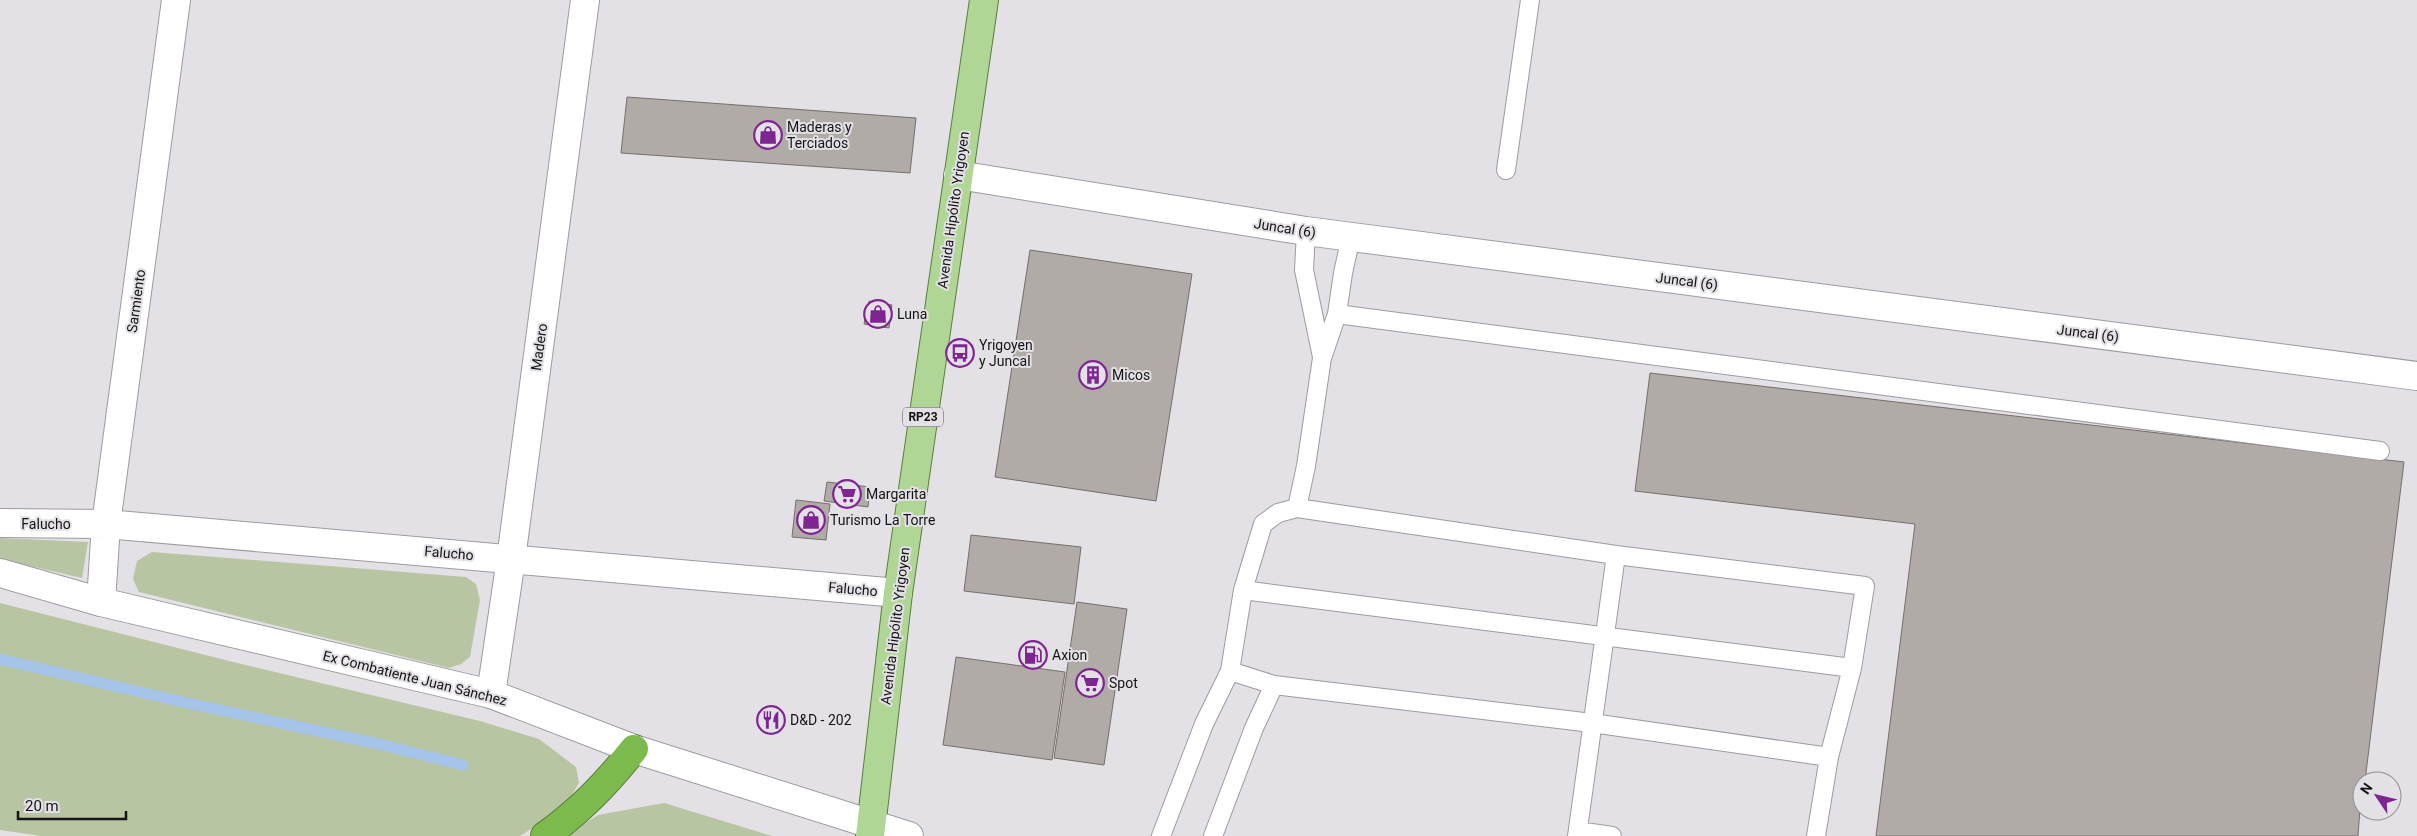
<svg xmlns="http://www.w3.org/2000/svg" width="2417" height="836" viewBox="0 0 2417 836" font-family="Roboto,sans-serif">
	<rect width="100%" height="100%" fill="#e3e0e6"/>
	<!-- green -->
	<path fill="#b8c5a3" d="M0,538L88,542L82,578L0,559Z
		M152,552L466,577L476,584L480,600L470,657L461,664L449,668L139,592L133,579L137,561Z
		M0,603L229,661L480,721L539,739L576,767L579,783L564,808L520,836H41L0,830Z
		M664,803L772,836H566L598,815Z"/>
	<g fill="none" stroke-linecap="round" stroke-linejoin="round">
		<!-- stream -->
		<path stroke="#a6c4ea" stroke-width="11" d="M0,659L187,703L379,744L463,765"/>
	</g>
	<!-- building -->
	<path fill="#b1aba7" stroke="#756f6b" d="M627,97L916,118L910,173L621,153Z
		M1030,250L1192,274L1156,501L995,477Z
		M869,301L892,305L889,328L864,324Z
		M1650,373L2404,462L2365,781H2362L2358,836H1876L1915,524L1635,491Z
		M827,482L870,487L868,507L824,501Z
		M796,500L830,504L826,540L792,537Z
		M971,535L1081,547L1074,604L964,591Z
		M1077,602L1127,609L1104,765L1054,758Z
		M956,657L1065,672L1052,760L943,745Z"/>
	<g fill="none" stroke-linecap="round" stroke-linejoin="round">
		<defs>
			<path id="lane" d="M1506,170L1530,0
				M1306,231L1304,270L1322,357
				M1337,314L2380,451
				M1297,508L1306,466L1322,358L1337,314L1343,273L1351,237
				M1243,590L1852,668
				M1230,671L1274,685L1592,723L1829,757
				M1578,831L1612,836
				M1161,836L1204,724L1230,671L1243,590L1263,524L1278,513L1297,508L1616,555L1865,586L1852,668L1829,757L1816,836
				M1213,836L1254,728L1274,685
				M1577,836L1616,555"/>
			<path id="street" d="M958,175L1306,231L2417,376
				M0,523L106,524L898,593
				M101,602L106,524L176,0
				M491,694L511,559L585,0"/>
			<path id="secondary" d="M0,573L101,602L491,694L634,749L909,836"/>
			<path id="primary" d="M870,836L898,593L984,0"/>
			<path id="highway" d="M545,836C581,810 606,784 634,749"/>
		</defs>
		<!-- lane casing -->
		<use href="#lane" stroke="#9e9aa0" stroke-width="20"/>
		<!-- street casing -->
		<use href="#street" stroke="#9e9aa0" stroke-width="30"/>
		<!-- secondary casing -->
		<use href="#secondary" stroke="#9e9aa0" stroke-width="30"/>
		<!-- primary casing -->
		<use href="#primary" stroke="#58803a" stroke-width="30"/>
		<!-- highway casing -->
		<use href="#highway" stroke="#58803a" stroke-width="30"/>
		<!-- lane -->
		<use href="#lane" stroke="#fff" stroke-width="18"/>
		<!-- street -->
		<use href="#street" stroke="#fff" stroke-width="28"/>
		<!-- secondary -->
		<use href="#secondary" stroke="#fff" stroke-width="28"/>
		<!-- primary -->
		<use href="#primary" stroke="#b0d695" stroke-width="28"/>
		<!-- highway -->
		<use href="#highway" stroke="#7cba4e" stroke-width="28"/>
	</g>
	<!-- icons -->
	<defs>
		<symbol id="shop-ring" viewBox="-11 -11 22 22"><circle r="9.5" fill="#e3e0e6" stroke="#7e2592" stroke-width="1.5"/><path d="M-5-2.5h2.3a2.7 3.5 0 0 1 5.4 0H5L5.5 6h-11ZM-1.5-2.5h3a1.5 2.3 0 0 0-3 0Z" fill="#7e2592"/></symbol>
		<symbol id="bus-ring" viewBox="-11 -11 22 22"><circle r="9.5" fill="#e3e0e6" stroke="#7e2592" stroke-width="1.5"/><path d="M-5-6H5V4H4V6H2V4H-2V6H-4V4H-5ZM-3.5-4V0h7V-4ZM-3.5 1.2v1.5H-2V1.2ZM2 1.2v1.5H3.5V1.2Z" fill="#7e2592"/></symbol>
		<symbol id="building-ring" viewBox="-11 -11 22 22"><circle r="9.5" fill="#e3e0e6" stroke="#7e2592" stroke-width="1.5"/><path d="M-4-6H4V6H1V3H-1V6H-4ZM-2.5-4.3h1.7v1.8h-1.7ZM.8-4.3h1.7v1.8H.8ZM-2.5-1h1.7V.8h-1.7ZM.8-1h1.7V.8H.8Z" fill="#7e2592"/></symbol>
		<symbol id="supermarket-ring" viewBox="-11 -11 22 22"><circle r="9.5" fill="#e3e0e6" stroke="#7e2592" stroke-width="1.5"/><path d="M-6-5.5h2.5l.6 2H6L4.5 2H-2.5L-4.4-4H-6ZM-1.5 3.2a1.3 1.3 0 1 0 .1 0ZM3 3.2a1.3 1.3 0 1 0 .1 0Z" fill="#7e2592"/></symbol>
		<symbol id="fuel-ring" viewBox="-11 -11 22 22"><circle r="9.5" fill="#e3e0e6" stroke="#7e2592" stroke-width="1.5"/><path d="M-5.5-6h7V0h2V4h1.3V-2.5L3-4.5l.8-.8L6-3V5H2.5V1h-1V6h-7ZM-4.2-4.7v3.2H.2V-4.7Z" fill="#7e2592"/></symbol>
		<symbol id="restaurant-ring" viewBox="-11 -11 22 22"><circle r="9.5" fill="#e3e0e6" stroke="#7e2592" stroke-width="1.5"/><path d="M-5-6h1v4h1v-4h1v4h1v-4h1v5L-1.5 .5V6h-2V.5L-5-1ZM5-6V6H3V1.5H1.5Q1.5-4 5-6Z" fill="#7e2592"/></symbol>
	</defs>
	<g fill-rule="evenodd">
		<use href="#shop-ring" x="752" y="119" width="32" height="32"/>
		<use href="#shop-ring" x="862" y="298" width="32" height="32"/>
		<use href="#bus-ring" x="944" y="337" width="32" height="32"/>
		<use href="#building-ring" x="1077" y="359" width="32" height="32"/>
		<use href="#supermarket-ring" x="831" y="478" width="32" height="32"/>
		<use href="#shop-ring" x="795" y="504" width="32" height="32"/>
		<use href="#fuel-ring" x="1017" y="639" width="32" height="32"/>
		<use href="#supermarket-ring" x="1074" y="667" width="32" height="32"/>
		<use href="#restaurant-ring" x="755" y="704" width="32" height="32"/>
	</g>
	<g text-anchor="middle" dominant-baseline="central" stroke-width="4" stroke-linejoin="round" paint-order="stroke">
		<!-- shield labels -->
		<rect fill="#e3e0e6" stroke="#525054" stroke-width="1" x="903" y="407.5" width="40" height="19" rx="4"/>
		<g font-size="12" font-weight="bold" fill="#141315">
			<text x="923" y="417">RP23</text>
		</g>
		<!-- poi labels -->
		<g font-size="14" fill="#141315" stroke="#e3e0e6" text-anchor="start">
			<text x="787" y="127">Maderas y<tspan x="787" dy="16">Terciados</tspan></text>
			<text x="897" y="314">Luna</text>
			<text x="979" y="345">Yrigoyen<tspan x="979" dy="16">y Juncal</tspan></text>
			<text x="1112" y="375">Micos</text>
			<text x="866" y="494">Margarita</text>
			<text x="830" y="520">Turismo La Torre</text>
			<text x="1052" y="655">Axion</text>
			<text x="1109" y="683">Spot</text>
			<text x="790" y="720">D&amp;D - 202</text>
		</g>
		<!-- street labels -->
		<g font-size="14" fill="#141315" stroke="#e3e0e6">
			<text transform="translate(953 210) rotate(-82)">Avenida Hipólito Yrigoyen</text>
			<text transform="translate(1285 228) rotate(9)">Juncal (6)</text>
			<text transform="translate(1687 281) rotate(7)">Juncal (6)</text>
			<text transform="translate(136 301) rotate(-82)">Sarmiento</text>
			<text transform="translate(2088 333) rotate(7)">Juncal (6)</text>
			<text transform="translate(539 347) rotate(-82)">Madero</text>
			<text x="46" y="524">Falucho</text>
			<text transform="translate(449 553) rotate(5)">Falucho</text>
			<text transform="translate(853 589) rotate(5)">Falucho</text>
			<text transform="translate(895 626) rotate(-83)">Avenida Hipólito Yrigoyen</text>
			<text transform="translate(415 678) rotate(14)">Ex Combatiente Juan Sánchez</text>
		</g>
	</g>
	<!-- north arrow -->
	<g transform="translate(2377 796) rotate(305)"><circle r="24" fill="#e3e0e6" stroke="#908e92"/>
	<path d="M0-4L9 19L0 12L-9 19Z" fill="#7e2592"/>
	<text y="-8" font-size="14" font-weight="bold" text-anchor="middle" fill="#141315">N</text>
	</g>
	<!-- scale -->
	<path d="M18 811v8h108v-8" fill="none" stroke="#141315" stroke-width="2.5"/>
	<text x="25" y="811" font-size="15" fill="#141315" stroke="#e3e0e6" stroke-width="4" paint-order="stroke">20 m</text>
</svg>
